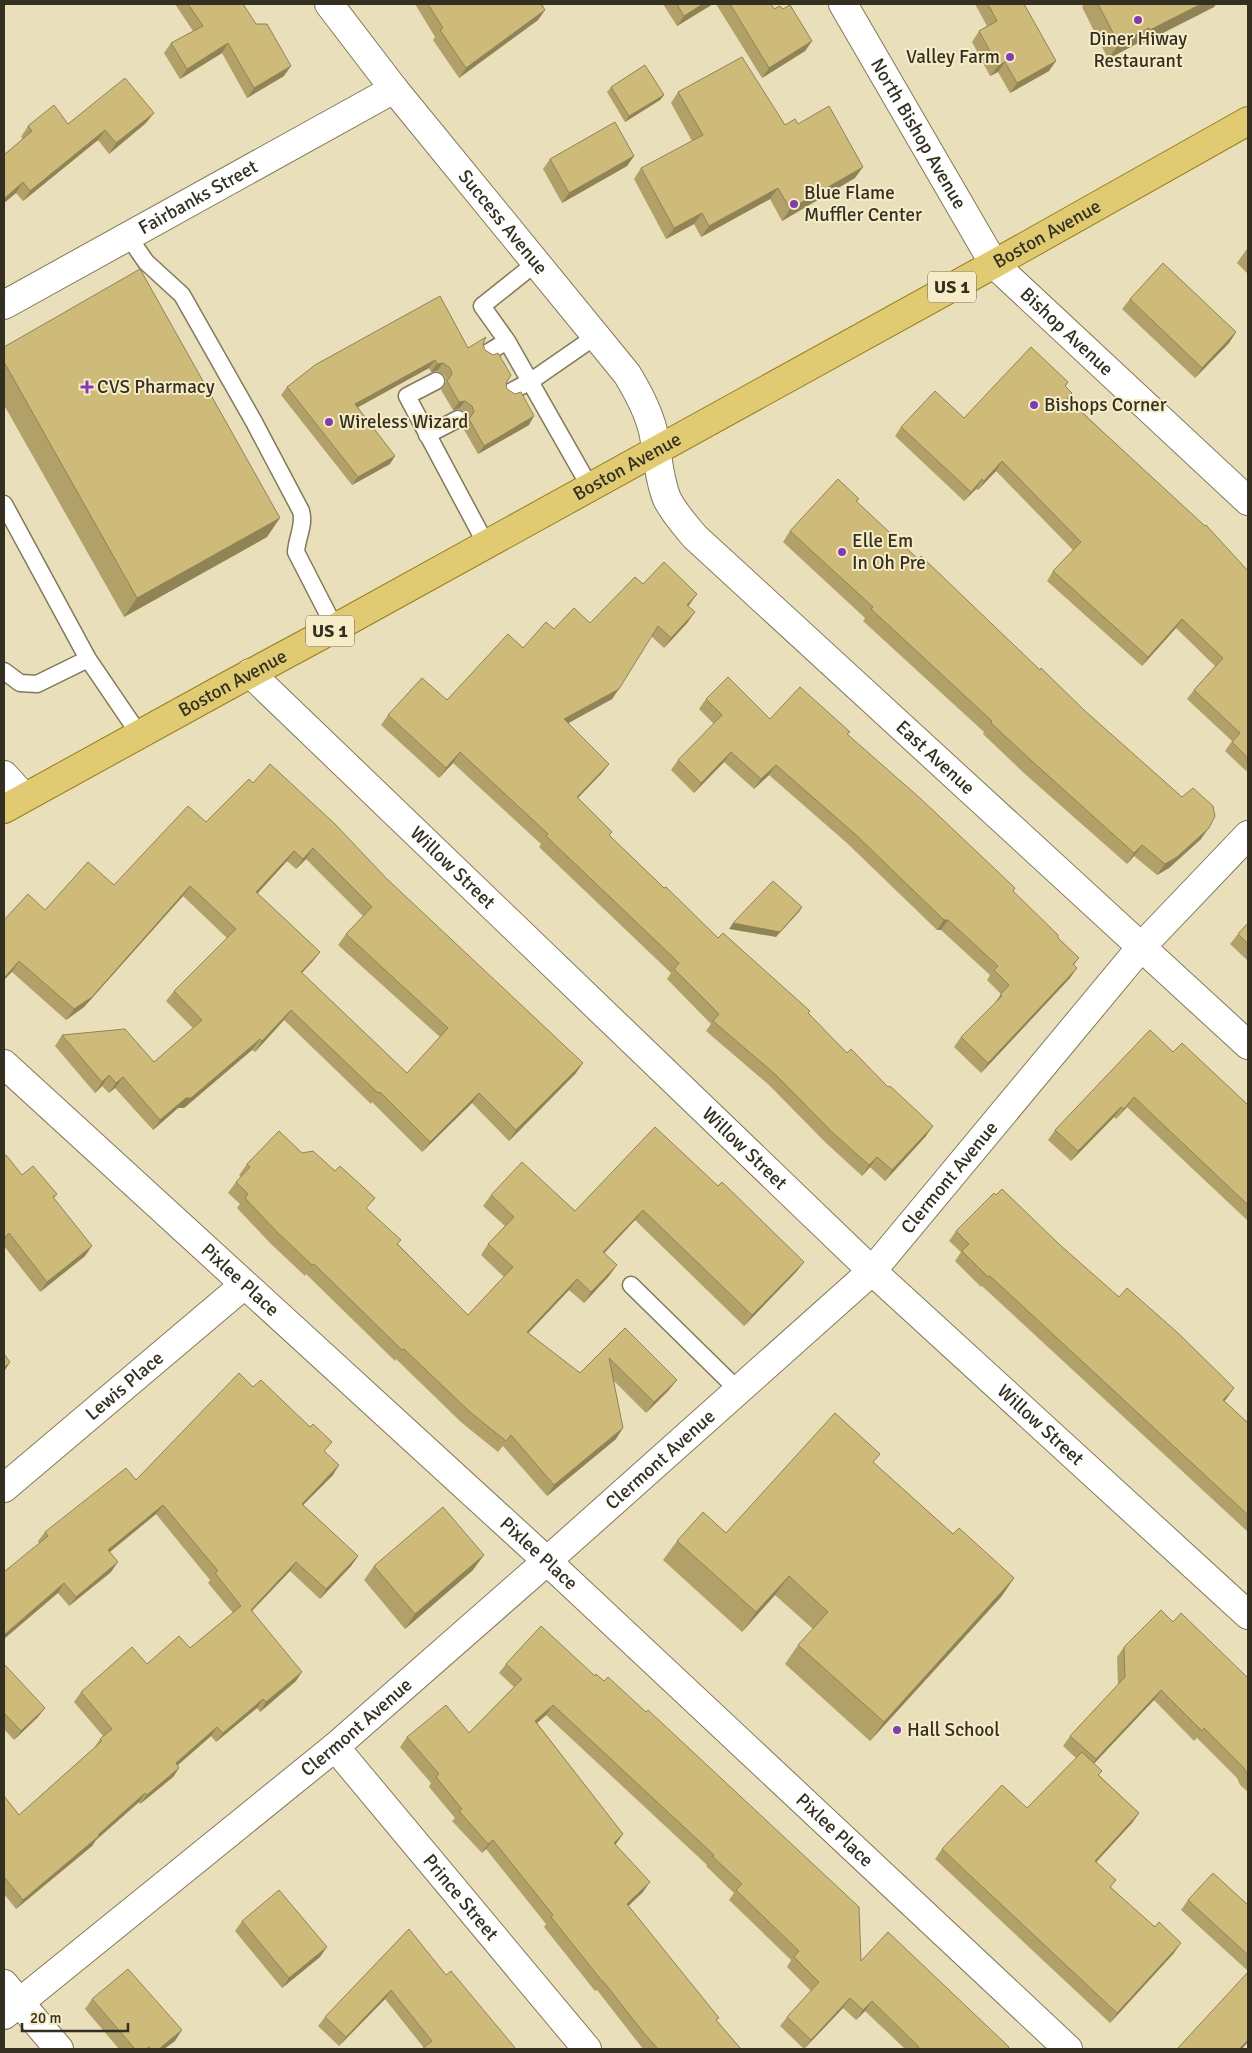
<svg xmlns="http://www.w3.org/2000/svg" width="1252" height="2053" viewBox="0 0 1252 2053" font-family="Signika,sans-serif">
	<rect width="100%" height="100%" fill="#e9dfbb"/>
	<g fill="none" stroke-linecap="round" stroke-linejoin="round">
		<defs>
			<path id="service" d="M128,236L146,262L182,295L254,422L301,511C305,525 297,537 296,552L335,628
				M507,341L482,306L536,263
				M487,353L507,341L590,487
				M436,381L407,396L486,544
				M510,392L531,381L596,336
				M427,435L458,419
				M4,504L88,659L37,684L20,683L4,671
				M88,659L139,734
				M631,1285L738,1390"/>
			<g id="minor">
				<path id="s1" d="M843,4L994,264L1248,501"/>
				<path id="s2" d="M4,305L394,89"/>
				<path id="s3" d="M250,673L872,1271L1248,1615"/>
				<path d="M4,775L24,797"/>
				<path id="s4" d="M4,1064L547,1561L1068,2049"/>
				<path id="s5" d="M4,1488L244,1285"/>
				<path id="s6" d="M335,1747L587,2049"/>
				<path d="M4,1984L59,2049"/>
				<path id="s7" d="M4,2015L335,1747L547,1561L872,1271L1142,946L1248,835"/>
			</g>
			<g id="tertiary">
				<path id="s8" d="M329,4L394,89L627,374C638,392 648,410 653,431C658,454 658,477 667,499C674,513 685,525 695,537L1248,1045"/>
			</g>
			<g id="primary">
				<path id="s9" d="M4,809L231,684L335,628L994,264L1248,121"/>
			</g>
		</defs>
		<!-- service casing -->
		<use href="#service" stroke="#837958" stroke-width="19"/>
		<!-- minor casing -->
		<use href="#minor" stroke="#837958" stroke-width="30"/>
		<!-- tertiary casing -->
		<use href="#tertiary" stroke="#837958" stroke-width="30"/>
		<!-- primary casing -->
		<use href="#primary" stroke="#967e19" stroke-width="30"/>
		<!-- service -->
		<use href="#service" stroke="#fff" stroke-width="16"/>
		<!-- minor -->
		<use href="#minor" stroke="#fff" stroke-width="28"/>
		<!-- tertiary -->
		<use href="#tertiary" stroke="#fff" stroke-width="28"/>
		<!-- primary -->
		<use href="#primary" stroke="#e0cb73" stroke-width="28"/>
	</g>
	<!-- wall -->
	<path fill="#b1a168" fill-rule="evenodd" d="M175,4H243L284,76L247,98L222,53L180,79L164,53L171,43L193,31Z
		M415,4H546L542,6L545,10L538,20L459,78L433,40L435,37Z
		M663,4H713L677,26Z
		M716,4H771L774,9H783L812,41L805,51L762,78Z
		M975,4H1024L1049,71L1010,93L998,72L990,76L972,42L979,31L987,26Z
		M1084,4H1216L1214,7L1139,45L1138,43L1108,59L1082,7Z
		M611,87L664,95L660,100L625,122L607,92Z
		M678,92L785,125L798,124L855,178L782,221L770,199L701,237L694,224L666,239L634,179L641,168L692,141L671,103Z
		M146,123L109,154L98,140L23,201L16,193L4,203V155L23,139L21,137L28,126L68,124Z
		M634,156L627,166L562,203L543,169L550,159Z
		M1248,249V274L1237,263L1246,250Z
		M1130,299L1236,332L1229,343L1195,378L1122,309Z
		M483,344L485,350L493,355L506,383L507,389L529,425L478,454L463,428L468,420L467,414L459,409L453,410L441,390L446,382L445,376L437,371L431,372L429,368L357,408L390,464L352,485L281,395L287,387Z
		M4,347L267,537L124,617L4,405Z
		M1068,382L1065,387L1068,398L1248,571V769L1246,771L1225,751L1232,741L1187,699L1194,690L1215,666L1176,628L1142,666L1047,581L1053,571L1073,550L996,471L978,490L976,489L964,501L895,436L901,427L964,418Z
		M857,502L1201,839L1169,868L1157,875L1134,856L1127,864L1025,774L983,734L984,732L863,621L865,618L783,542L790,531Z
		M643,584L690,604L688,606V622L664,648L651,636L612,699L568,723L609,764L601,774L578,798L609,835L664,888L718,938L808,1013L926,1136L885,1181L870,1167L862,1176L825,1142L769,1085L706,1031L711,1024L667,979L671,973L539,847L541,844L453,763L439,778L381,725L388,715L447,700L523,648L554,629L590,623Z
		M706,699L770,719L848,735L1013,892L1058,938L1079,958L1074,965L1070,978L981,1073L954,1047L961,1037L993,1005L1001,994L987,980L990,975L941,930H937L848,844L769,775L754,789L724,762L694,793L671,770L678,760L714,724L699,709Z
		M253,783L386,878L576,1073L509,1141L472,1103L422,1152L372,1102L371,1104L284,1020L255,1052L252,1050L184,1108H178L153,1130L115,1088L109,1093L102,1086L95,1093L55,1046L62,1035L154,1062L193,1028L166,1001L174,991L227,938L183,896L84,1007L66,1020L12,972L45,910L114,885L206,822ZM306,859L363,916L346,934L338,945L440,1037L407,1073L302,973L312,962L320,952L257,893L287,861L296,869Z
		M1248,923V961L1230,944L1238,934Z
		M1173,1052L1248,1105V1221L1127,1107L1116,1119L1114,1117L1071,1161L1048,1140L1055,1130Z
		M302,1153L367,1209L398,1244L468,1315L504,1277L481,1255L488,1244L505,1226L483,1206L491,1195L575,1211L718,1186L804,1262L796,1272L744,1326L635,1220L604,1253L609,1276L584,1303L569,1290L528,1333L580,1373L625,1328L669,1390L646,1413L614,1381L616,1439L547,1496L503,1446L498,1452L462,1423L396,1359L395,1361L306,1274L305,1276L270,1243L237,1208L240,1204L228,1193L236,1182L241,1177L239,1175L247,1164Z
		M4,1157L22,1175L57,1194L54,1198L85,1256L40,1292L4,1246Z
		M996,1195L1060,1245L1227,1398L1224,1401L1248,1423V1532L982,1286L981,1287L955,1261L961,1252L949,1241L956,1231Z
		M253,1387L325,1452L333,1475L303,1505L358,1556L351,1566L320,1599L290,1571L252,1611L296,1681L260,1712L257,1708L216,1742L211,1736L177,1765L179,1768L173,1777L140,1804L139,1802L96,1840L92,1846L16,1909L4,1894V1796L19,1815L94,1748L100,1739L103,1736L74,1702L81,1692L147,1664L190,1648L233,1613L208,1583L210,1580L156,1514L110,1552L111,1572L69,1606L58,1593L38,1541L45,1532L136,1480Z
		M874,1463L953,1534L1014,1578L1001,1597L870,1741L785,1664L798,1645L813,1629L775,1595L742,1632L663,1560L677,1541L726,1533Z
		M374,1566L473,1570L405,1629L364,1580Z
		M1173,1622L1248,1678V1792L1240,1785L1237,1778L1197,1738L1194,1741L1154,1700L1094,1763L1099,1775L1139,1813L1132,1823L1096,1862L1111,1887L1174,1953L1110,2023L935,1859L942,1849L1027,1808L1076,1758L1063,1746L1070,1736L1118,1685L1117,1657L1124,1647Z
		M4,1664L38,1717L14,1740L4,1729Z
		M506,1664L861,1961L1009,2047L1007,2049H905L865,2011L856,2020L843,2008L804,2049L780,2026L787,2017L811,1991L787,1967L791,1960L729,1900L734,1893L706,1866L707,1865L546,1715L537,1723L623,1834L615,1845L643,1892L628,1906L717,2021L741,2049H643L597,1990L595,1991L544,1927L546,1924L486,1849L482,1853L452,1821L455,1818L429,1787L431,1783L400,1747L407,1737L469,1733L514,1687L499,1673Z
		M1188,1900L1248,1905V1971L1181,1910Z
		M242,1921L320,1957L282,1988L235,1931Z
		M409,1929L446,1975L516,2049L424,2048L385,1999L339,2046L318,2026L325,2017Z
		M92,1999L175,2041L164,2049H119L85,2009Z"/>
	<!-- shaded-wall -->
	<path fill="#908355" d="M703,4H713L677,26L684,16Z
		M1201,4H1216L1214,7L1139,45L1150,30Z
		M545,10L538,20L459,78L466,68Z
		M1149,28L1138,43L1108,59L1119,44Z
		M812,41L805,51L762,78L769,68Z
		M228,43L222,53L180,79L187,69Z
		M1056,61L1049,71L1010,93L1017,83Z
		M1005,62L998,72L990,76L998,66Z
		M291,66L284,76L247,98L254,88Z
		M664,95L660,100L625,122L629,116Z
		M154,113L146,123L109,154L116,143Z
		M105,130L98,140L23,201L30,191Z
		M634,156L627,166L562,203L569,193Z
		M863,167L855,178L782,221L790,209Z
		M23,182L16,193L4,203V199Z
		M778,188L770,199L701,237L709,226Z
		M702,213L694,224L666,239L674,228Z
		M1236,332L1229,343L1195,378L1202,368Z
		M435,360L429,368L349,412L355,404Z
		M443,363L437,371L431,372L437,364Z
		M465,401L459,409L453,410L459,402Z
		M534,416L529,425L478,454L484,446Z
		M395,456L390,464L352,485L358,477Z
		M1002,461L996,471L978,490L984,481Z
		M982,479L976,489L964,501L971,492Z
		M280,518L267,537L124,617L137,598Z
		M697,594L690,604L680,615L687,605Z
		M695,612L688,622L664,648L671,638Z
		M1182,619L1176,628L1142,666L1148,657Z
		M619,689L612,699L556,730L564,719Z
		M460,752L453,763L439,778L446,768Z
		M731,752L724,762L694,793L701,783Z
		M609,764L601,774L569,807L577,797Z
		M776,765L769,775L754,789L761,779Z
		M1209,828L1201,839L1169,868L1157,875L1165,864Z
		M1142,845L1134,856L1127,864L1134,853Z
		M313,848L306,859L296,869L303,859Z
		M294,851L287,861L249,903L256,892Z
		M190,886L183,896L84,1007L66,1020L74,1009Z
		M802,907L799,912L776,937L729,929L733,923Z
		M944,920H948L941,930H937Z
		M320,952L312,962L293,982L301,972Z
		M19,961L12,972L4,980V978Z
		M1077,968L1070,978L981,1073L988,1063Z
		M291,1010L284,1020L255,1052L262,1041Z
		M260,1039L252,1050L184,1108H178L153,1130L160,1120L186,1098Z
		M583,1063L576,1073L509,1141L516,1130Z
		M109,1075L102,1086L95,1093L102,1082Z
		M123,1077L115,1088L109,1093L116,1083Z
		M479,1093L472,1103L422,1152L430,1142Z
		M1134,1097L1127,1107L1116,1119L1124,1109Z
		M1121,1107L1114,1117L1071,1161L1078,1151Z
		M933,1126L926,1136L885,1181L892,1170Z
		M877,1157L870,1167L862,1176L869,1165Z
		M643,1210L635,1220L595,1263L603,1252Z
		M92,1246L85,1256L40,1292L47,1282Z
		M804,1262L796,1272L744,1326L752,1315Z
		M617,1265L609,1276L584,1303L591,1292Z
		M577,1279L569,1290L519,1343L527,1332Z
		M10,1362L4,1372V1368Z
		M677,1380L669,1390L646,1413L654,1402Z
		M1234,1388L1227,1398L1216,1410L1223,1400Z
		M623,1428L616,1439L547,1496L554,1485Z
		M339,1465L333,1475L295,1513L302,1504Z
		M163,1505L156,1514L101,1559L108,1550Z
		M484,1555L473,1570L405,1629L415,1614Z
		M358,1556L351,1566L320,1599L326,1589Z
		M118,1562L111,1572L69,1606L76,1597Z
		M296,1562L290,1571L244,1619L251,1610Z
		M789,1576L775,1595L742,1632L756,1612Z
		M1014,1578L1001,1597L870,1741L884,1722Z
		M64,1583L58,1593L4,1639V1635Z
		M302,1672L296,1681L260,1712L266,1702Z
		M1161,1690L1154,1700L1089,1769L1096,1759Z
		M263,1699L257,1708L216,1742L223,1733Z
		M553,1705L546,1715L528,1731L535,1721Z
		M45,1708L38,1717L14,1740L21,1731Z
		M217,1727L211,1736L169,1773L176,1763Z
		M179,1768L173,1777L140,1804L147,1795Z
		M145,1793L139,1802L96,1840L92,1846L16,1909L23,1900Z
		M1139,1813L1132,1823L1088,1871L1095,1861Z
		M623,1834L616,1844L607,1853L614,1843Z
		M493,1840L486,1849L482,1853L488,1844Z
		M650,1882L643,1892L620,1914L627,1904Z
		M1181,1943L1174,1953L1110,2023L1117,2013Z
		M327,1947L320,1957L282,1988L289,1978Z
		M391,1990L385,1999L339,2046L346,2037Z
		M850,1998L843,2008L804,2049L811,2040Z
		M872,2001L865,2011L856,2020L863,2010Z
		M182,2030L175,2041L164,2049H159Z
		M1248,2040V2042L1242,2049H1239Z"/>
	<!-- building -->
	<path fill="#cebb79" stroke="#908355" fill-rule="evenodd" d="M188,4H243L256,24H267L291,66L254,88L228,43L187,69L171,43L203,26Z
		M428,4H541L545,10L466,68L440,30L443,28Z
		M677,4H703L684,16Z
		M730,4H771L774,9L780,6L783,9L790,5L812,41L769,68Z
		M988,4H1024L1056,61L1017,83L1005,62L998,66L979,31L997,21Z
		M1098,4H1201L1150,30L1149,28L1119,44Z
		M742,57L785,125L795,119L798,124L829,106L863,167L790,209L778,188L709,226L702,213L674,228L641,168L703,135L678,92Z
		M645,65L664,95L629,116L611,87Z
		M125,78L154,113L116,143L105,130L30,191L23,182L4,199V155L32,131L28,126L54,105L68,124Z
		M615,122L634,156L569,193L550,159Z
		M1163,263L1236,332L1202,368L1130,299Z
		M140,269L280,518L137,598L4,362V347Z
		M440,296L468,348L486,337L483,344L485,350L493,355L498,353L511,375L506,383L507,389L515,394L521,392L534,416L484,446L469,419L474,412L472,406L465,401L459,402L447,381L452,374L450,368L443,363L437,364L435,360L355,404L395,456L358,477L287,387L315,365Z
		M1031,347L1068,382L1065,386L1072,393L1067,398L1091,421L1205,526L1206,525L1248,571V758L1232,742L1240,733L1194,690L1223,658L1182,619L1148,657L1053,571L1081,542L1002,461L984,481L982,479L971,492L901,427L935,391L964,418Z
		M838,479L859,499L856,501L918,559L921,556L1040,670L1041,668L1084,710L1182,797L1193,788L1213,806L1215,816L1209,828L1177,857L1165,864L1142,845L1134,853L1033,762L991,723L992,721L871,609L873,607L790,531Z
		M664,562L697,594L687,605L695,612L671,638L658,626L619,689L564,719L609,764L577,797L612,832L609,835L664,888L666,887L718,938L723,933L782,986L810,1011L808,1013L847,1053L851,1049L888,1087L890,1086L933,1126L892,1170L877,1157L869,1165L832,1132L776,1075L713,1021L719,1014L674,969L679,963L546,836L548,834L460,752L446,768L388,715L422,678L447,700L508,634L523,648L546,622L554,629L574,608L590,623L635,577L643,584Z
		M728,677L770,719L800,687L850,732L847,734L921,799L1015,888L1013,891L1058,935V938L1079,958L1073,964L1077,968L988,1063L961,1037L1002,996L1000,995L1009,985L994,970L998,966L948,920H944L855,834L776,765L761,779L731,752L701,783L678,760L722,715L706,699Z
		M270,764L335,824L386,878L583,1063L516,1130L479,1093L430,1142L380,1092L378,1093L291,1010L262,1041L260,1039L191,1098H186L160,1120L123,1077L116,1083L109,1075L102,1082L62,1035L125,1029L154,1062L202,1020L174,991L236,929L190,886L92,997L74,1009L19,961L4,978V920L28,894L45,910L88,862L114,885L188,806L206,822L249,779L253,783ZM313,848L372,907L346,934L448,1028L407,1073L301,972L320,952L256,892L294,851L303,859Z
		M773,881L802,907L780,932L733,923Z
		M1248,923V944L1238,934Z
		M1150,1030L1173,1052L1182,1043L1248,1105V1205L1134,1097L1124,1109L1121,1107L1078,1151L1055,1130Z
		M655,1127L718,1186L722,1182L804,1262L752,1315L643,1210L603,1252L617,1265L591,1292L577,1279L527,1332L580,1373L625,1328L677,1380L654,1402L609,1358L623,1428L554,1485L511,1435L506,1441L470,1412L404,1349L402,1350L314,1264L312,1265L277,1232L245,1198L248,1194L236,1182L250,1167L247,1164L279,1131L302,1153L313,1151L335,1171L340,1166L375,1198L366,1208L401,1240L397,1244L468,1315L513,1267L488,1244L514,1217L491,1195L522,1162L575,1211Z
		M6,1155L22,1175L33,1166L57,1194L53,1197L92,1246L47,1282L9,1233L4,1238V1157Z
		M1002,1189L1060,1245L1119,1297L1127,1288L1178,1333L1234,1388L1223,1400L1248,1423V1515L990,1276L988,1277L962,1251L969,1244L956,1231L994,1193L996,1195Z
		M4,1354L10,1362L4,1368Z
		M239,1373L253,1387L261,1380L310,1427L313,1424L332,1442L324,1451L339,1465L302,1504L358,1556L326,1589L296,1562L251,1610L302,1672L266,1702L263,1699L223,1733L217,1727L176,1763L179,1768L147,1795L145,1793L98,1835L99,1836L23,1900L4,1877V1796L19,1815L102,1741L100,1739L112,1729L81,1692L132,1647L147,1664L179,1636L190,1648L241,1606L215,1573L218,1571L163,1505L108,1550L118,1562L76,1597L64,1583L4,1635V1572L48,1536L45,1532L126,1468L136,1480Z
		M835,1413L880,1454L873,1462L953,1534L959,1528L1014,1578L884,1722L798,1645L828,1612L789,1576L756,1612L677,1541L703,1512L726,1533Z
		M443,1507L484,1555L415,1614L374,1566Z
		M1161,1610L1173,1622L1181,1613L1248,1678V1776L1244,1768L1204,1728L1202,1731L1161,1690L1096,1759L1070,1736L1125,1677L1124,1647Z
		M541,1626L595,1676L596,1674L604,1681L608,1677L646,1712L648,1710L859,1907L861,1961L888,1932L1009,2047L1007,2049H917L919,2047L872,2001L863,2010L850,1998L811,2040L787,2017L819,1982L794,1957L799,1951L736,1890L742,1884L713,1857L714,1855L553,1705L535,1721L623,1834L614,1843L650,1882L627,1904L719,2018L716,2020L741,2049H658L643,2032L603,1981H602L551,1917L553,1915L493,1840L488,1844L459,1811L462,1809L436,1777L439,1774L407,1737L446,1705L469,1733L522,1679L506,1664Z
		M4,1664L45,1708L21,1731L4,1713Z
		M1082,1752L1102,1771L1098,1775L1139,1813L1095,1861L1116,1880L1110,1887L1155,1927L1159,1922L1181,1943L1117,2013L942,1849L1002,1785L1027,1808Z
		M1213,1873L1248,1905V1955L1188,1900Z
		M279,1890L327,1947L289,1978L242,1921Z
		M409,1929L446,1975L451,1971L516,2049H422L432,2041L391,1990L346,2037L325,2017Z
		M128,1969L182,2030L159,2049H150L149,2047L146,2049H135L92,1999Z
		M1248,1972V2040L1239,2049H1177Z"/>
	<!-- markers -->
	<g fill="#813cb0" stroke="#f7ecc8" stroke-width="2">
		<circle cx="1138" cy="20" r="5"/>
		<circle cx="1010" cy="57" r="5"/>
		<circle cx="794" cy="204" r="5"/>
		<path d="M84.5 379.5h5v5h5v5h-5v5h-5v-5h-5v-5h5z"/>
		<circle cx="1034" cy="405" r="5"/>
		<circle cx="329" cy="422" r="5"/>
		<circle cx="842" cy="552" r="5"/>
		<circle cx="897" cy="1730" r="5"/>
	</g>
	<g text-anchor="middle" dominant-baseline="central" stroke-width="4" stroke-linejoin="round" paint-order="stroke">
		<!-- shield labels -->
		<g fill="#f7ecc8" stroke="#6e6853" stroke-width="1">
			<rect x="928" y="271.5" width="48" height="31" rx="4"/>
			<rect x="306" y="615.5" width="48" height="31" rx="4"/>
		</g>
		<g font-size="18" font-weight="bold" fill="#332f21">
			<text x="952" y="287">US 1</text>
			<text x="330" y="631">US 1</text>
		</g>
		<!-- poi labels -->
		<g font-size="19" fill="#332f21" stroke="#f7ecc8" text-anchor="start">
			<text x="1138" y="39" text-anchor="middle">Diner Hiway<tspan x="1138" dy="22">Restaurant</tspan></text>
			<text x="1000" y="57" text-anchor="end">Valley Farm</text>
			<text x="804" y="193">Blue Flame<tspan x="804" dy="22">Muffler Center</tspan></text>
			<text x="97" y="387">CVS Pharmacy</text>
			<text x="1044" y="405">Bishops Corner</text>
			<text x="339" y="422">Wireless Wizard</text>
			<text x="852" y="541">Elle Em<tspan x="852" dy="22">In Oh Pre</tspan></text>
			<text x="907" y="1730">Hall School</text>
		</g>
		<!-- street labels -->
		<g font-size="19" fill="#332f21" stroke="#f7ecc8">
			<text stroke="none"><textPath href="#s1" startOffset="150">North Bishop Avenue</textPath></text>
			<text stroke="none"><textPath href="#s2" startOffset="222">Fairbanks Street</textPath></text>
			<text stroke="none"><textPath href="#s8" startOffset="279">Success Avenue</textPath></text>
			<text stroke="none"><textPath href="#s9" startOffset="1191">Boston Avenue</textPath></text>
			<text stroke="none"><textPath href="#s1" startOffset="400">Bishop Avenue</textPath></text>
			<text stroke="none"><textPath href="#s9" startOffset="711">Boston Avenue</textPath></text>
			<text stroke="none"><textPath href="#s9" startOffset="261">Boston Avenue</textPath></text>
			<text stroke="none"><textPath href="#s8" startOffset="981">East Avenue</textPath></text>
			<text stroke="none"><textPath href="#s3" startOffset="281">Willow Street</textPath></text>
			<text stroke="none"><textPath href="#s3" startOffset="686">Willow Street</textPath></text>
			<text stroke="none"><textPath href="#s7" startOffset="1265">Clermont Avenue</textPath></text>
			<text stroke="none"><textPath href="#s4" startOffset="320">Pixlee Place</textPath></text>
			<text stroke="none"><textPath href="#s5" startOffset="158">Lewis Place</textPath></text>
			<text stroke="none"><textPath href="#s3" startOffset="1091">Willow Street</textPath></text>
			<text stroke="none"><textPath href="#s7" startOffset="860">Clermont Avenue</textPath></text>
			<text stroke="none"><textPath href="#s4" startOffset="725">Pixlee Place</textPath></text>
			<text stroke="none"><textPath href="#s7" startOffset="455">Clermont Avenue</textPath></text>
			<text stroke="none"><textPath href="#s4" startOffset="1130">Pixlee Place</textPath></text>
			<text stroke="none"><textPath href="#s6" startOffset="196">Prince Street</textPath></text>
		</g>
	</g>
	<!-- border -->
	<rect width="1252" height="2053" fill="none" stroke="#332f21" stroke-width="10"/>
	<!-- scale -->
	<path d="M22 2023v8h106v-8" fill="none" stroke="#332f21" stroke-width="2.5"/>
	<text x="30" y="2023" font-size="15" fill="#332f21" stroke="#f7ecc8" stroke-width="4" paint-order="stroke">20 m</text>
</svg>
